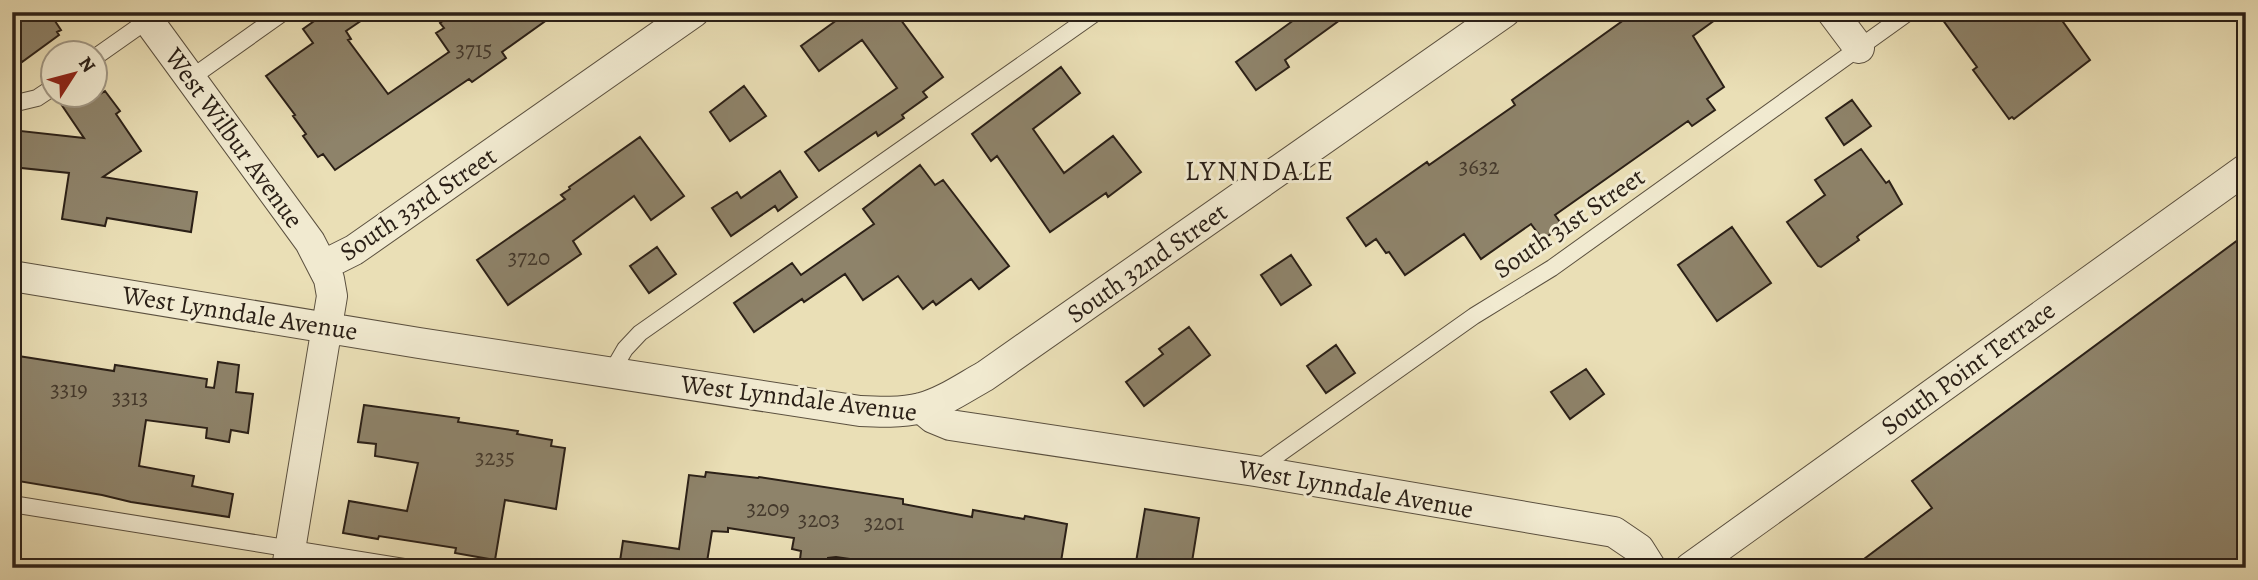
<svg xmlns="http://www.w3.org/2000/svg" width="2258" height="580" viewBox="0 0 2258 580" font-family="Alegreya,serif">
	<rect width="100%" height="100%" fill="#eadfb6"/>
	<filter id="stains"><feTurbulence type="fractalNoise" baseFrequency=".00286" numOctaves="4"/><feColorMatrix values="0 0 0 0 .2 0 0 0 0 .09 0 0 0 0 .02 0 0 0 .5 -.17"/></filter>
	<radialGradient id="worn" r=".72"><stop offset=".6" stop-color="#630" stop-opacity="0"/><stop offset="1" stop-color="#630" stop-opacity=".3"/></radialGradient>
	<!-- building -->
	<path fill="#8e836a" stroke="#2b2017" stroke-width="2" d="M12,12H49L61,30L57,32L59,35L22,62L12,46Z
		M327,12H374L346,31L351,39L348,40L388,94L449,52L436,33L444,28L440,23L455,12H558L502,52L506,58L472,82L469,79L335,170L323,154L318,157L303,136L306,134L293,116L295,115L266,76L313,43L303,29Z
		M848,12H895L943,77L923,92L927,97L902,115L904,118L878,136L876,132L819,171L805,152L897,88L862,40L819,71L801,46Z
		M1305,12H1351L1285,60L1289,67L1256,90L1236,62Z
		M1635,12H1726L1693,36L1724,87L1707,99L1715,110L1692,126L1688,121L1555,215L1562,225L1543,240L1531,224L1481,259L1464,234L1405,275L1389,252L1386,253L1376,239L1366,246L1347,218L1427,162L1429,165L1515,105L1512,100Z
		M1937,12H2056L2090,60L2014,119L2012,117L2009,119L1973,70L1977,67Z
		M1061,67L1080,93L1033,129L1064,173L1113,136L1141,172L1108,197L1106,193L1050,232L997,156L991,161L972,134Z
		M744,86L766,116L730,141L710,112Z
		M105,91L120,111L116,114L141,151L103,177L197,192L191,232L107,218L105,226L62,219L69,173L12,167V130L84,138L61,104L75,94H100Z
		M1852,100L1871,126L1844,145L1826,118Z
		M640,137L684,196L651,220L634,196L573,241L581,254L508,305L477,260L565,199L561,195L570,189L569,187Z
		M1861,149L1886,183L1889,181L1902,204L1859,235L1857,237L1859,240L1821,267L1818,266L1787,222L1825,195L1815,180Z
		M920,165L935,185L943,180L1009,266L979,289L971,279L936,305L933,301L923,309L898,276L863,300L845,274L804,302L802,299L754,332L734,303L792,263L801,275L874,224L863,209Z
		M780,171L797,197L778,211L775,206L731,236L712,208L737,192L741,198Z
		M1732,227L1771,283L1717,321L1678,265Z
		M2246,234V568H1852L1932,508L1912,481Z
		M657,247L676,274L649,293L630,266Z
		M1291,255L1311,285L1281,305L1261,275Z
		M1189,327L1210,355L1144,406L1126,382L1163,354L1159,349Z
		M1336,345L1355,373L1326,393L1307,366Z
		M12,355L114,371L115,365L207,379L206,387L214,388L218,362L239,365L236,392L253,394L248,433L231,430L229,442L206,438L207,428L146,420L139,466L194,476L192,486L233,494L229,517L131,502L102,495L12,480Z
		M1586,369L1604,394L1570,419L1551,392Z
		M364,405L459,418L458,422L518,431L517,434L552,440L551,446L565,448L556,509L505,500L495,560L455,553L456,548L379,536L378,539L343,533L349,501L407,511L418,463L375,456L376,444L358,442Z
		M706,472L758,478L759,477L903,499V504L972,517L973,510L1024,519L1025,516L1067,524L1060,568H913L836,557L828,558L827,568H799L801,551L792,549L794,538L728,528V532L712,531L706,568H619L623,541L679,549L689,475L705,477Z
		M1145,509L1199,518L1191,568H1166L1136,562Z"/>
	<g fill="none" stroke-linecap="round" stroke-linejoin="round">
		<defs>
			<path id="service" d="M94,58L148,20
				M191,78L284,12
				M12,104L37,98L52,88
				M611,373L625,349L640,333L1097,12
				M1255,471L1474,316L1552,268L1909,12
				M12,504L410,568"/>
			<path id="minor" d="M142,12L310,242L329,279L332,296L287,568
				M1832,12L1859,48
				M324,265L354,250L694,12
				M12,276L419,343L860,411C879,412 901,413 921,408C944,402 965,387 985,376L1505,12
				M921,408L933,418L950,425L1255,471L1614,532L1639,549L1651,568
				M1690,568L2246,169"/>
		</defs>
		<!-- service casing -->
		<use href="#service" stroke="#5b503f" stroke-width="18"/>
		<!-- minor casing -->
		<use href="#minor" stroke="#5b503f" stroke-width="32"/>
		<!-- service -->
		<use href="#service" stroke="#f1ead0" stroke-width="16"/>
		<!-- minor -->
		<use href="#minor" stroke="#f1ead0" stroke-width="30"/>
	</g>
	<g text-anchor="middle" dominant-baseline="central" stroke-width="6" stroke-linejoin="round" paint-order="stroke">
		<!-- number labels -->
		<g font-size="23" fill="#44392c">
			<text x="474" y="49">3715</text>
			<text x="1479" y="166">3632</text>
			<text x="529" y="257">3720</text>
			<text x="69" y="389">3319</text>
			<text x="130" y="397">3313</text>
			<text x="495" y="457">3235</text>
			<text x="768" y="508">3209</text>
			<text x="819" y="519">3203</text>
			<text x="884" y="522">3201</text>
		</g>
		<!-- street labels -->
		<g font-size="26" fill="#2b2017" stroke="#f1ead0">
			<text transform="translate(234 138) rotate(54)">West Wilbur Avenue</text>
			<text transform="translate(418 204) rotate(-34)">South 33rd Street</text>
			<text transform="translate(1569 223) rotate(-34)">South 31st Street</text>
			<text transform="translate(1147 263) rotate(-35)">South 32nd Street</text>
			<text transform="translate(240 313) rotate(9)">West Lynndale Avenue</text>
			<text transform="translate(1968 368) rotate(-36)">South Point Terrace</text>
			<text transform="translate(799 398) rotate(7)">West Lynndale Avenue</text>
			<text transform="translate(1356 489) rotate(10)">West Lynndale Avenue</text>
		</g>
		<!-- neighbourhood labels -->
		<g font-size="28" letter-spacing="2" fill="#2b2017" stroke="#f1ead0">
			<text x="1260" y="171">LYNNDALE</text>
		</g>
	</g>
	<!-- margin -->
	<rect width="2258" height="580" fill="none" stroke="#eadfb6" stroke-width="42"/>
	<rect x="14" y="14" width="2230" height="552" fill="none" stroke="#2b2017" stroke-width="3.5"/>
	<rect x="21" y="21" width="2216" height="538" fill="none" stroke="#2b2017" stroke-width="2"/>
	<!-- north arrow -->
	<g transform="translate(74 74) rotate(54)"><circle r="33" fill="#f1ead0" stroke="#a29986" stroke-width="2"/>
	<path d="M0-5L12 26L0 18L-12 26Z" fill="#8f2418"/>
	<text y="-10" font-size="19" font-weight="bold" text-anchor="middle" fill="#2b2017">N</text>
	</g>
	<rect width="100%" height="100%" filter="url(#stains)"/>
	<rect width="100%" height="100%" fill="url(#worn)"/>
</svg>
